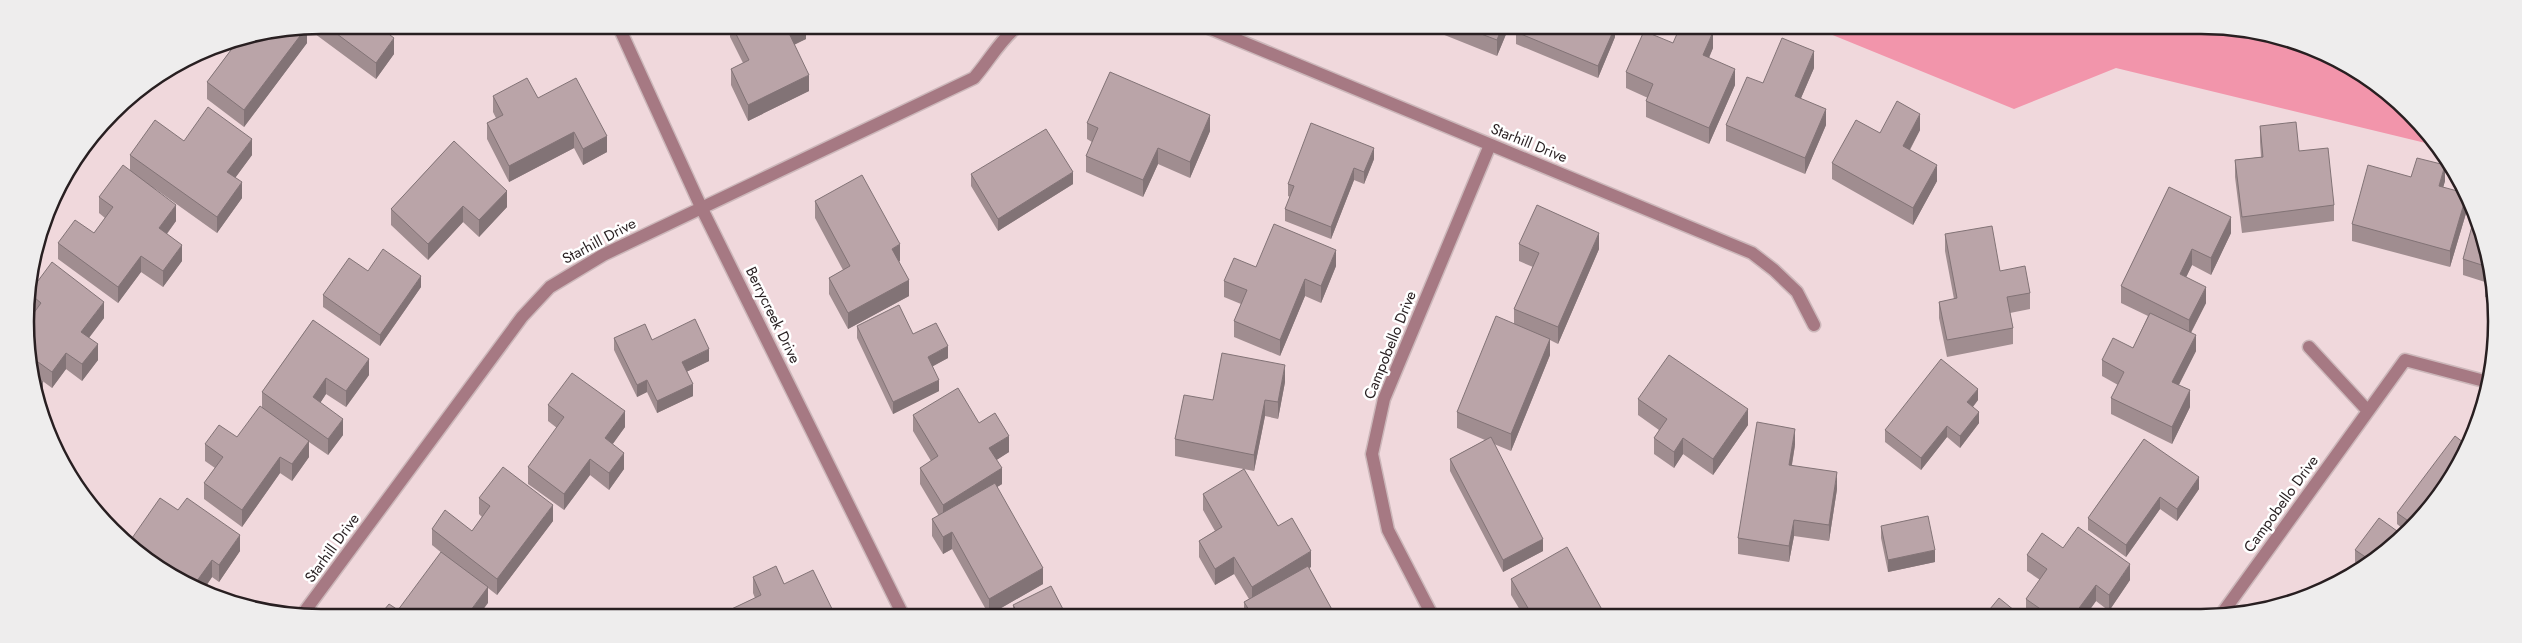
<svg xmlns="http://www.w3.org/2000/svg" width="2522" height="643" viewBox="0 0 2522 643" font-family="Jost,sans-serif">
	<rect width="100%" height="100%" fill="#f0d8dc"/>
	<!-- green -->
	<path fill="#f295ab" d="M1813,27L2239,28L2349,65L2436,141L2438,146L2116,68L2014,109Z"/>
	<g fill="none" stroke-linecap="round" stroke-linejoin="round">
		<defs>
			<path id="minor" d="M618,25L701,207L903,615
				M1204,26L1752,253L1774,270L1797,292L1814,325
				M2309,347L2368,411
				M302,615L522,317L550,287L603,255L974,78C989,61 1000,40 1018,26
				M1432,615L1388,530L1372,454L1384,399L1490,145
				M2221,615L2405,360L2488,382"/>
		</defs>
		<!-- minor casing -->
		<use href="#minor" stroke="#ccb7ba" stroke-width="15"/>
		<!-- minor -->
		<use href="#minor" stroke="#a67983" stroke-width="12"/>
	</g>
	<!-- wall -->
	<path fill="#a08d90" d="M322,25H377L394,54L376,79L307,28V43L244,127L207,99V82L236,43V42Z
		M730,26H806V39L794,44L809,91L748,121L731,85V69L743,63L730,37Z
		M1422,26L1509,27L1497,56Z
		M1615,27V37L1598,78L1516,44V32Z
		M1673,43L1713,48L1709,58L1735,85L1709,144L1646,117V101L1648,98L1626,88V72Z
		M1814,68L1801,98L1826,125L1805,174L1726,141V125L1763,83Z
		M493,96L538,98L607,152L583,165L574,148L509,182L487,139V123L496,118L493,112Z
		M1087,123L1210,131L1190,178L1158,164L1143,197L1086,172V156L1092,142L1087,139Z
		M2260,126L2299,151L2334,205V221L2242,233L2235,177V160L2261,157L2260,142Z
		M1920,130L1910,150L1937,181L1913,225L1832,179V163L1880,133Z
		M184,141L252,155L235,178L242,198L217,233L154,188L176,221L167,234L182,261L163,287L141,272L118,303L58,259V243L94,233L105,218L99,213V197L130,170V155Z
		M454,141L507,207L479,237L463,222L428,260L391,225V209Z
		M1374,159L1364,184L1354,180L1331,239L1285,221V209L1290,197L1288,196V184Z
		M971,174L1073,184L998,231L971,186Z
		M2411,177L2445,181L2443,187L2467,204V210L2450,267L2352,241V224Z
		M2169,187L2231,233L2211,275L2192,265L2186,277L2206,303L2191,333L2196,351L2179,385L2190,407L2172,444L2111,414V398L2118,385L2102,376V360L2133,348L2148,316L2121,303V286Z
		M815,201L900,261H899L909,296L848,329L829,294V278L843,270L815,218Z
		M1945,234L2000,271L2030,293V309L2010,313L2013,328V344L1947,357L1939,318V302L1954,299L1945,251Z
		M1519,244L1599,249L1558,344L1550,340V355L1511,451L1494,444L1543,551L1503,572L1450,471V459L1485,440L1457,428V412L1514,324V309L1533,267L1519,261Z
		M2487,245L2490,299L2485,297V282L2463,275V259Z
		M1336,266L1321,303L1305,296L1280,356L1234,337V321L1241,304L1224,297V281L1256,267Z
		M368,271L421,287L380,346L323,307V295Z
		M29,293L104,318L89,338L98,360L82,381L66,369L52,388L33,374L28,321L33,313L29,310Z
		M313,320L369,375L346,407L326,394L320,403L343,435L328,455L309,442V457L292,481L280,473L242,527L204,499V483L215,468L205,461V444L237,437L262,408V392Z
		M857,326L948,358L932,366L939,391L893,414L857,338Z
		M614,338L652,340L709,361L686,372L693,396L657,413L647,392L637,397L614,350Z
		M1285,382L1278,419L1265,416L1254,471L1175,456V439L1213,400Z
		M1638,399L1748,425L1713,475L1683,454L1674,468L1654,454V438L1659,430L1638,415Z
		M1978,400L1973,407L1979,423L1960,448L1947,437L1921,470L1885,442V430Z
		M548,405L625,427L612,444L624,469L609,490L590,475L564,510L528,484V467L557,428L548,421Z
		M913,415L979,423L1009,452L996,460L1002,484L997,487L1043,584L989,615L952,549L943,554L932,536V519L939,516L920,484V468L931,461L913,431Z
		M2144,439L2199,489L2177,521L2160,509L2126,557L2088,530V518Z
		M1795,445L1792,465L1837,489L1829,541L1794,536L1789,562L1738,554V538Z
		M2466,453L2410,531L2408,533L2397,524V513Z
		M1203,494L1278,526L1311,567L1309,568L1335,615H1244V602L1249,599L1234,574L1215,585L1199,557V541L1215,531L1203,510Z
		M479,498L553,521L497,595L488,588V603L398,610L448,558L432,545V529L472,531L482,517L479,514Z
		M178,510L240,551L219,582L212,577L204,589L173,578Z
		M1881,526L1935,562L1888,572L1881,538Z
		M2404,536L2361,566L2355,562V550Z
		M2063,548L2130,580L2109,611L2096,601L2086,615H2026V599L2040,580L2027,571V555Z
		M753,577L784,584L835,615H721V614L755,598L753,593Z
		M1511,579L1605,615H1523L1511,595Z
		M1013,605L1066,615H1013Z"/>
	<!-- shaded-wall -->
	<path fill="#827376" d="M704,26H712L704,30Z
		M799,26H806V39L788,48V31Z
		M1502,27H1509L1497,56V40Z
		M1615,27V37L1598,78V66Z
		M306,28H307V43L244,127V110Z
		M1713,32V48L1703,71V55Z
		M394,38V54L376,79V63Z
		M1814,51V68L1795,112V96Z
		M1735,69V85L1709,144V128Z
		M809,75V91L748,121V105Z
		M1826,109V125L1805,174V158Z
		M1920,114V130L1903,162V146Z
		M1210,115V131L1190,178V162Z
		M574,132V148L509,182V166Z
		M607,136V152L583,165V149Z
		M252,139V155L227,189V172Z
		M1158,148V164L1143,197V180Z
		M1374,148V159L1364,184V172Z
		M1937,165V181L1913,225V208Z
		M2445,165V181L2439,202V186Z
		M1354,168V180L1331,239V227Z
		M1073,172V184L998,231V219Z
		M242,182V198L217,233V217Z
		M507,191V207L479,237V220Z
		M2465,200L2467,204V210L2450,267V251Z
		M176,205V221L159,244V228Z
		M463,206V222L428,260V244Z
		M2231,217V233L2211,275V258Z
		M1599,233V249L1558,344V327Z
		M900,244V261L892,265V249Z
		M182,245V261L163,287V271Z
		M2192,249V265L2180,290V274Z
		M1336,250V266L1321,303V286Z
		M141,256V272L118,303V287Z
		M421,276V287L380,346V335Z
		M1305,279V296L1280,356V340Z
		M909,280V296L848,329V313Z
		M2206,287V303L2189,336V320Z
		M104,302V318L81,348V332Z
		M2196,335V351L2172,398V382Z
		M1550,339V355L1511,451V434Z
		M98,344V360L82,381V364Z
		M948,346V358L928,369V357Z
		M709,349V361L682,374V362Z
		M66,353V369L52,388V372Z
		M369,359V375L346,407V391Z
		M1285,365V382L1278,419V402Z
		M326,378V394L313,414V397Z
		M647,380V392L637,397V385Z
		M939,380V391L893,414V402Z
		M43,382V398L38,404L35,399V392Z
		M693,384V396L657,413V401Z
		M1978,389V400L1967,414V402Z
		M2190,390V407L2172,444V427Z
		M1265,400V416L1254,471V455Z
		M1748,409V425L1713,475V459Z
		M625,411V427L605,455V438Z
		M1979,412V423L1960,448V436Z
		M343,419V435L328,455V439Z
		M1947,426V437L1921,470V458Z
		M1795,429V445L1789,481V465Z
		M1009,436V452L989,465V448Z
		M1683,438V454L1674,468V452Z
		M309,441V457L292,481V464Z
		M624,453V469L609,490V473Z
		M280,457V473L242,527V510Z
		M590,459V475L564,510V494Z
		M1002,468V484L943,521V505Z
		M1837,472V489L1829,541V525Z
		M2199,477V489L2177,521V509Z
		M2160,497V509L2126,557V545Z
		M553,505V521L497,595V579Z
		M1794,520V536L1789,562V546Z
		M952,532V549L943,554V537Z
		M240,535V551L219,582V565Z
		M1543,539V551L1503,572V560Z
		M1935,550V562L1888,572V560Z
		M1311,551V567L1252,603V587Z
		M1234,557V574L1215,585V569Z
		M212,560V577L204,589L194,585Z
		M2130,564V580L2109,611V595Z
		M1043,568V584L989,615V599Z
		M2096,585V601L2086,615H2074Z
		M488,587V603L479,615H468V614Z"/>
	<!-- building -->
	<path fill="#baa4a8" stroke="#827376" d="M325,25H377L394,38L376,63Z
		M732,26H799L788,31L809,75L748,105L731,69L749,60Z
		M1463,27H1502L1497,40Z
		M1519,27H1615L1598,66L1516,32Z
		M1680,27H1701L1713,32L1703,55L1735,69L1709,128L1646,101L1653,84L1626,72L1644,31L1673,43Z
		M306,28L244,110L207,82L237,42Z
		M1782,38L1814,51L1795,96L1826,109L1805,158L1726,125L1747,77L1763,83Z
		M1110,72L1210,115L1190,162L1158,148L1143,180L1086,156L1098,128L1087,123Z
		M527,78L538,98L576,78L607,136L583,149L574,132L509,166L487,123L503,115L493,96Z
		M1897,101L1920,114L1903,146L1937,165L1913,208L1832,163L1856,120L1880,133Z
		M208,107L252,139L227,172L242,182L217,217L130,155L155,120L184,141Z
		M2296,122L2299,151L2328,148L2334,205L2242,217L2235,160L2263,157L2260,126Z
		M1311,123L1374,148L1364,172L1354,168L1331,227L1285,209L1294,186L1288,184Z
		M1046,129L1073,172L998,219L971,174Z
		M454,141L507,191L479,220L463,206L428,244L391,209Z
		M2417,158L2445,165L2439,186L2461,192L2465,200L2450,251L2352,224L2368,165L2411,177Z
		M123,165L176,205L159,228L182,245L163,271L141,256L118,287L58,243L75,220L94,233L113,207L99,197Z
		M862,175L900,244L892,249L909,280L848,313L829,278L850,266L815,201Z
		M2169,187L2231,217L2211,258L2192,249L2180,274L2206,287L2189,320L2121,286Z
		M1537,205L1599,233L1558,327L1514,309L1539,253L1519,244Z
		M2474,219L2487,245L2488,267L2463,259Z
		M1274,224L1336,250L1321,286L1305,279L1280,340L1234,321L1247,290L1224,281L1234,258L1256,267Z
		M1992,226L2000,271L2025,266L2030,293L2007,297L2013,328L1947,340L1939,302L1957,298L1945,234Z
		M383,249L421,276L380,335L323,295L349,258L368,271Z
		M52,262L104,302L81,332L98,344L82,364L66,353L52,372L31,357L28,321L41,303L29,293Z
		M2489,269V282L2485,281Z
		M899,305L913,334L936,323L948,346L928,357L939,380L893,402L857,326Z
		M2150,313L2196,335L2172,382L2190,390L2172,427L2111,398L2124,372L2102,360L2113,338L2133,348Z
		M1496,316L1550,339L1511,434L1457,412Z
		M695,319L709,349L682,362L693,384L657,401L647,380L637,385L614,338L645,324L652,340Z
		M313,320L369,359L346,391L326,378L313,397L343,419L328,439L262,392Z
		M1222,353L1285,365L1278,402L1265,400L1254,455L1175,439L1184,395L1213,400Z
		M1669,355L1748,409L1713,459L1683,438L1674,452L1654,438L1667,419L1638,399Z
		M1941,359L1978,389L1967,402L1979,412L1960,436L1947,426L1921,458L1885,430Z
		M572,373L625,411L605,438L624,453L609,473L590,459L564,494L528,467L564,417L548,405Z
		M33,374L43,382L35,392Z
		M958,388L979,423L995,413L1009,436L989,448L1002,468L943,505L920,468L938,456L913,415Z
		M260,406L309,441L292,464L280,457L242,510L204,483L223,457L205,444L219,425L237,437Z
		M1757,422L1795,429L1789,465L1837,472L1829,525L1794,520L1789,546L1738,538Z
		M2455,436L2468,446L2466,453L2414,525L2397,513Z
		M1491,437L1543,539L1503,560L1450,459Z
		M2144,439L2199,477L2177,509L2160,497L2126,545L2088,518Z
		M503,467L553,505L497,579L432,529L445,510L472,531L490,506L479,498Z
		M1244,469L1278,526L1292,518L1311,551L1252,587L1234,557L1215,569L1199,541L1222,527L1203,494Z
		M995,483L1043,568L989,599L952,532L943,537L932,519Z
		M160,498L178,510L187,498L240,535L219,565L212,560L194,585L173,578L130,541Z
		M1928,516L1935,550L1888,560L1881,526Z
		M2379,518L2404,536L2370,560L2355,550Z
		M2078,527L2130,564L2109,595L2096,585L2074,615H2049L2026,599L2047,569L2027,555L2042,533L2063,548Z
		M1567,547L1605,615H1532L1511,579Z
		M441,552L488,587L468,614L469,615H380L389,604L398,610Z
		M776,566L784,584L813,570L835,615H721V614L761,595L753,577Z
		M1308,566L1335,615H1252L1244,602Z
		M1051,586L1066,615H1019L1013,605Z
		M1999,598L2020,615H1985Z"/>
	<g text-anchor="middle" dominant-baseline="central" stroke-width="5" stroke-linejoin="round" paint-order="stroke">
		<!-- street labels -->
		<g font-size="15" fill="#281f21" stroke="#fff">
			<text transform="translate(1529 143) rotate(22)">Starhill Drive</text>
			<text transform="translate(599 241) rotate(-28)">Starhill Drive</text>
			<text transform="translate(773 315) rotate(64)">Berrycreek Drive</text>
			<text transform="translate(1390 345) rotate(-68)">Campobello Drive</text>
			<text transform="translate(2281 504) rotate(-54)">Campobello Drive</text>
			<text transform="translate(332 548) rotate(-54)">Starhill Drive</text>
		</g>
	</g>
	<!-- crop -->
	<path d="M0 0H2522V643H0ZM321 34H2201A287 287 0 0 1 2488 321V322A287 287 0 0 1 2201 609H321A287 287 0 0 1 34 322V321A287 287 0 0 1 321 34Z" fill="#eeeded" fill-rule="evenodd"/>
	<path fill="none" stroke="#281f21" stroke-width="2.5" d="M321 34H2201A287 287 0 0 1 2488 321V322A287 287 0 0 1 2201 609H321A287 287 0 0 1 34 322V321A287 287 0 0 1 321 34Z"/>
</svg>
